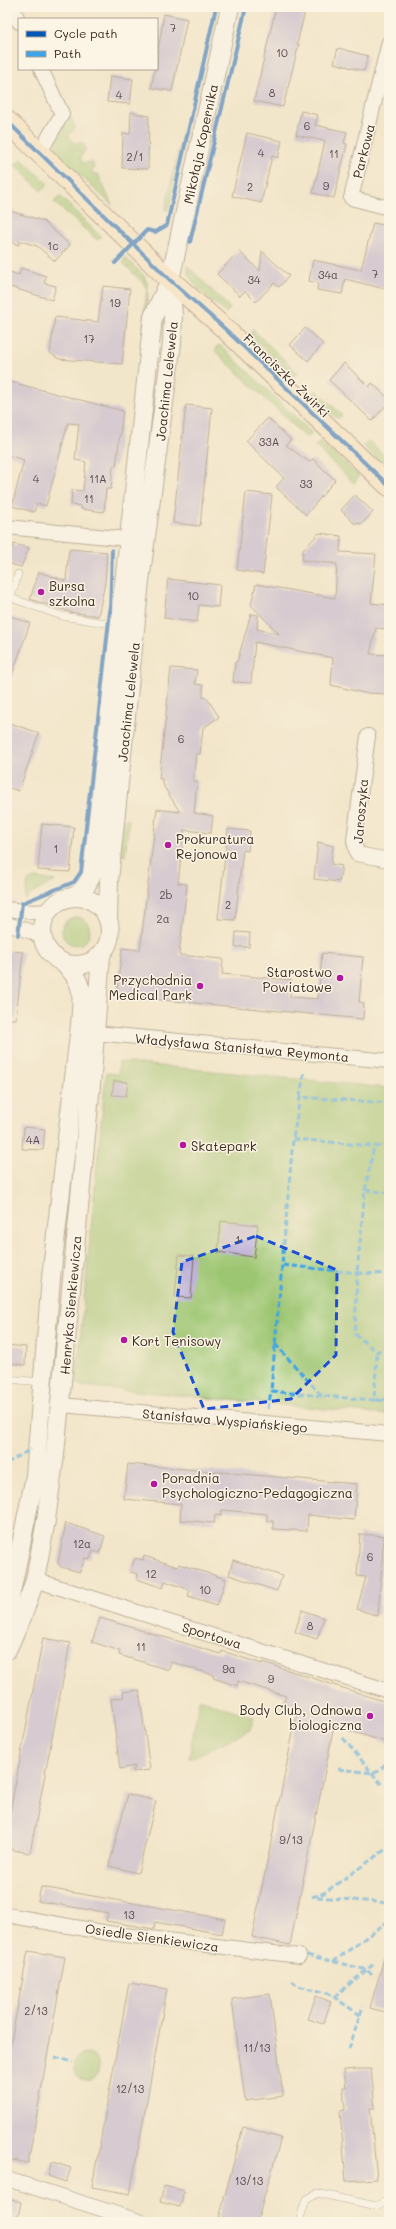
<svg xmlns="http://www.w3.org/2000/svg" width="396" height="2229" viewBox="0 0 396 2229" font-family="Mali,sans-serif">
	<rect width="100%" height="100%" fill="#fcf5e5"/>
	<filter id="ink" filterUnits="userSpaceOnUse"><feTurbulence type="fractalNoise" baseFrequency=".025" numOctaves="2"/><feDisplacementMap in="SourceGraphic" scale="8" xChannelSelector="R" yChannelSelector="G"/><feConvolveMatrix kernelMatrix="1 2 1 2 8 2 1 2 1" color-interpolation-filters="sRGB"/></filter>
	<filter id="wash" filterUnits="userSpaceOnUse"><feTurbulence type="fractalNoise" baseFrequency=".012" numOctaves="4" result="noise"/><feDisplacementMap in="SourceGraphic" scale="16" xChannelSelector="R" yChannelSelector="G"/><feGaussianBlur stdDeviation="0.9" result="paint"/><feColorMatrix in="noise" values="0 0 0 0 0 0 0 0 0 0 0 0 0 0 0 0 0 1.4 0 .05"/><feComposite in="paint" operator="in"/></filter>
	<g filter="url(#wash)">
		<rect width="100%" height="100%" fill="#f2e6ca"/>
		<!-- green -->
		<path fill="#9dc672" stroke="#6c7848" d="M71,117L75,128L69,135C71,143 76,144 83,143L86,149L80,158L83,163L92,162L94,167L91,173L98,174L112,205L55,152C55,140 63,131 66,119Z
			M183,130L186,131L169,211L165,210Z
			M21,159L48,184L41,191L15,165Z
			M60,196L101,237L97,240L54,202Z
			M125,257L144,276L148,285L146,328H143L147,290L145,285L123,263Z
			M187,266L230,308L226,313C213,301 188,285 187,266Z
			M253,330L298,373L293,376L251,335Z
			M220,345L312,433L307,438L216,352V347Z
			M316,390L342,415L339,418L335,417L312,394Z
			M320,441L359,476L354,483L315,446Z
			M368,441L389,460V472L364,446Z
			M127,819L129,820L125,856L119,854L122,823Z
			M35,878L55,881L28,896L27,900H25L28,881Z
			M62 931a14 14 0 1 1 28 0a14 14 0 1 1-28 0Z
			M119,1062L389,1088V1415L81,1386L76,1383L106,1073L118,1074Z
			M199,1699L254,1717L250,1730L189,1759Z
			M73 2067a13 13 0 1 1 26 0a13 13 0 1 1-26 0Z"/>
		<g id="blocks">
			<!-- building -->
			<path fill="#b5a9d8" d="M276,7H306L297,44H299L283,107L254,101Z
				M164,14L187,19L172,91L151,88L155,69H157V57Z
				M338,48L368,56L364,71L334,63Z
				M110,76L133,79L130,104L107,102Z
				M301,111L318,115L315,125L347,132L344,143L347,144L334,198L313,193L325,141L296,135Z
				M131,112L149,116L148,169L122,168L123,133L130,134Z
				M247,133L282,141L278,158L272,156L261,203L232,196Z
				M7,210L43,221L70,245L55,261L37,246L20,241L19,245L7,241Z
				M373,223L389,226V290L345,279L342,294L317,290L318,283L309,281L313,260L361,270Z
				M239,251L260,271L262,251L289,276L279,287L274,283L256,302L245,291L240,296L217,274Z
				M21,268L46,276L44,283L56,286L52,300L7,286V271L19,275Z
				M103,286L130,289L122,364L59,359L50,353L55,317L98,322Z
				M305,328L323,344L308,361L290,345Z
				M344,363L369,387L372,383L389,399V402L372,421L329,380Z
				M7,381L123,411L116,466H113L111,489H106L104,512L81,509V506L71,505L72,490L83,491L86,462L75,460L79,424L68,423L46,506L37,503L34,512L12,506L24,460L7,455Z
				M186,405L212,408L200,526L173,523Z
				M268,418L291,440L286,445L309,462L313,459L335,480L306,515L276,487L284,478L246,441Z
				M246,492L272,495L263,574L237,570Z
				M355,495L373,512L362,524L354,523L341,510Z
				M319,533L341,536L340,552L376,554L371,603L389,605V629L376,628L370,654L389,655V694L364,693L331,685L333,658L255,642L251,683L233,682L235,662H237L251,614L258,615L257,629L279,634L251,605L256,584L335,598L337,564L302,560L303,550Z
				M14,544L29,548L21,567L7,563Z
				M69,549L107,552L105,583L98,616L70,612L30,599L39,572L66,581Z
				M168,579L220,585L218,607L199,605L197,622L164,618Z
				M7,615L30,623L9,684H7Z
				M171,668L197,670L195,684L203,685V697L207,698L219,717L203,728L200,754H196L193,781H197L194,813L213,816L211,833L184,830L178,883L187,884L179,955L223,959L222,974L291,980L290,997L318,999L322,953L363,957L359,1002L364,1003L363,1019L121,996L117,991L122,948L140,950L157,809L180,812L164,787L162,779H159Z
				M7,722L39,733L19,791L7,787Z
				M42,824L74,827L70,872L38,870Z
				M228,829L250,831L248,851L243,850L235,920L218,919Z
				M318,842L333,846L331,864L342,866L339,882L314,879Z
				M236,932L250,933L249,947H235Z
				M7,951L23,952L16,1019H7Z
				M114,1081L128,1082L126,1096L112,1095Z
				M24,1127L45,1129L43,1150L22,1149Z
				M221,1221L258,1225L254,1257L218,1252Z
				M179,1255L194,1256L191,1298L175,1297Z
				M7,1345L26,1347L25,1365L7,1363Z
				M128,1464L357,1484L354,1520L308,1515L307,1531L273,1529V1521H267V1514L222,1510L221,1516L215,1515L214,1523L180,1520L181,1504L124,1499Z
				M66,1523L105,1536L100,1553L93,1551L90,1559L85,1558L80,1572L61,1567L58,1563Z
				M360,1534L384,1536L378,1616L357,1609L366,1577L357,1576Z
				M144,1556L178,1567L179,1564L226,1579L217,1605L188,1596L190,1590L165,1581L163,1588L137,1579L138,1574L130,1572L135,1558L143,1560Z
				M233,1560L282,1576L277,1591L229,1575Z
				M302,1610L324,1618L317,1639L295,1632Z
				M100,1618L221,1654L222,1651L262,1664L263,1662L389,1703V1743L334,1726L290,1945L252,1937L297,1713L281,1708L286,1696L238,1681L237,1686L213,1678L214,1675L171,1662L169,1670L119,1655L120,1651L92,1642Z
				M43,1638L70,1643L30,1853L7,1849V1828Z
				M139,1690L150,1770L133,1772L135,1766L120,1769L111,1699L124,1697L123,1692Z
				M128,1794L156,1801L138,1873L109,1866Z
				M41,1887L225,1919L222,1934L155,1922L154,1929L106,1921L108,1913L38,1901Z
				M28,1951L65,1957L28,2163L7,2159V2063Z
				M385,1955L389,1956V2013L370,2008Z
				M129,1983L167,1989L130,2194L92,2187Z
				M270,1994L283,2096L245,2101L232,1999Z
				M316,1996L331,2002L323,2024L308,2019Z
				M358,2069H371L375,2108H370L377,2179L346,2181L340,2111L345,2110L343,2087H346L344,2070Z
				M243,2127L281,2138L257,2222H218Z
				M52,2162L71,2168L66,2182L48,2176Z
				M164,2186L184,2191L180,2207L160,2202Z
				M7,2198L21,2202L17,2222H7Z"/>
		</g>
	</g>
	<g filter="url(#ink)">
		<use href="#blocks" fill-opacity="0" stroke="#7b6c5a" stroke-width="1"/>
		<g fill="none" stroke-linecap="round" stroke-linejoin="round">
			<defs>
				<path id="service" d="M18,574L11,598L62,616L118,625
					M7,1379L42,1382
					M299,2222L306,2199L317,2193L376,2206L388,2200L389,2193"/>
				<path id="minor" d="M12,7L19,22
					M389,42L351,198L389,208
					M40,152L62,114L41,69
					M7,527L138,540
					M368,736L354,840L357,854L389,860
					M7,909L33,912L48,911
					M7,924L32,932L42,938
					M95,1033L389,1061
					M61,1405L389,1434
					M35,1580L389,1691
					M7,1915L108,1933L299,1956
					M7,2179L142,2222"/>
				<path id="tertiary" d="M72,897C84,892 91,881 93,868L153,317L170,280L230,7
					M42 931a34 34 0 1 1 68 0a34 34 0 1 1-68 0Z
					M108,919L109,880L140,581L172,343L173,315L170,281
					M7,1612L35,1476L51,1278L80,1025C82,996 86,983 63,963
					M7,1650L23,1615L35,1580L46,1520L55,1454L92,1074L101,954"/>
				<path id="secondary" d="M7,121L170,280L224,328L389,486"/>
			</defs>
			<!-- service casing -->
			<use href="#service" stroke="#7b6c5a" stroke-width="8"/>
			<!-- minor casing -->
			<use href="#minor" stroke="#7b6c5a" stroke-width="16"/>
			<!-- tertiary casing -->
			<use href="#tertiary" stroke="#7b6c5a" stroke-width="20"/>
			<!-- secondary casing -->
			<use href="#secondary" stroke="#7b6c5a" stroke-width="22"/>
			<!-- service -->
			<use href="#service" stroke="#fff" stroke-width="7"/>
			<!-- minor -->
			<use href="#minor" stroke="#fff" stroke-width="14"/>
			<!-- tertiary -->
			<use href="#tertiary" stroke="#fff" stroke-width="18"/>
			<!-- secondary -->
			<use href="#secondary" stroke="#fde5c5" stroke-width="20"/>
			<!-- quiet -->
			<path stroke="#3fa3ea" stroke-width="3" stroke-dasharray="6 3" stroke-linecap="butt" d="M300,1097L304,1072
				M293,1139L374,1146
				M389,1147L374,1146L365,1190L357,1273L389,1274
				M365,1190L389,1193
				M283,1265L357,1273L355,1334L377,1352L389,1345
				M275,1344L322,1396L374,1400L377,1352
				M322,1396L271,1391L293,1139L300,1097L389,1103
				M389,1399L374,1400L389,1401
				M268,1409L271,1391
				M7,1463L31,1449
				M343,1738L382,1785
				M338,1769L373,1773L380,1771L389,1758
				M312,1897L324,1893L389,1847
				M317,1897L389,1903
				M307,1955L367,1970L372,1975
				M333,1962L387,1922
				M292,1981L298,1986L328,1993L360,2015
				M334,1997L375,1963
				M349,2049L363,2006
				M55,2057L73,2062"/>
			<defs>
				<path id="cycleway" d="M7,121L170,280L224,328L389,486
					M190,242L246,7
					M115,263L147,230L155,232L167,225L216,7
					M18,935L22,903L74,882L81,872L110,611L112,550"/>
			</defs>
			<!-- cycleway casing -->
			<use href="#cycleway" stroke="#fcf5e5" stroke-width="6"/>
			<!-- cycleway -->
			<use href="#cycleway" stroke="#0057b8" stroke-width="4"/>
		</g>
	</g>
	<!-- marked area -->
	<path d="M0 0H396V2229H0ZM256,1236L337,1270L336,1355L291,1399L204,1409L173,1332L182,1262Z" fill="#f2e6ca" fill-opacity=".55" fill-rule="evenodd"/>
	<path fill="none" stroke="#1d4ed8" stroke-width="3" stroke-dasharray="8 5" stroke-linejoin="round" d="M256,1236L337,1270L336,1355L291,1399L204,1409L173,1332L182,1262Z"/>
	<!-- markers -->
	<g fill="#b5179e" stroke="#fcf5e5" stroke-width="1.5">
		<circle cx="41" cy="592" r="4"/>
		<circle cx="168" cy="845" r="4"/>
		<circle cx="340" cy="978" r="4"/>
		<circle cx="200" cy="986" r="4"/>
		<circle cx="183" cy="1145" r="4"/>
		<circle cx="124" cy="1340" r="4"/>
		<circle cx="154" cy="1484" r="4"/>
		<circle cx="370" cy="1716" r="4"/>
	</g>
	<g text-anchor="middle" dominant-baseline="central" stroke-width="3" stroke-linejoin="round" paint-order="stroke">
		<!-- number labels -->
		<g font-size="11" fill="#5a4a4c">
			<text x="173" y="27">7</text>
			<text x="282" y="52">10</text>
			<text x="272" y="92">8</text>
			<text x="119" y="94">4</text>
			<text x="307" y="125">6</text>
			<text x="261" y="152">4</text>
			<text x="334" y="153">11</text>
			<text x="135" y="156">2/1</text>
			<text x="326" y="185">9</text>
			<text x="250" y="186">2</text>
			<text x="53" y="245">1c</text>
			<text x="375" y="273">7</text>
			<text x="328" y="274">34a</text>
			<text x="254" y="279">34</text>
			<text x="115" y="302">19</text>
			<text x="89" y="338">17</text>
			<text x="269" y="441">33A</text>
			<text x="36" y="478">4</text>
			<text x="98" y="478">11A</text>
			<text x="306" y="483">33</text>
			<text x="89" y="498">11</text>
			<text x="193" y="595">10</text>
			<text x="181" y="738">6</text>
			<text x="56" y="848">1</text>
			<text x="166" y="894">2b</text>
			<text x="228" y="904">2</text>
			<text x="163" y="918">2a</text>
			<text x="33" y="1139">4A</text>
			<text x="238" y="1239">1</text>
			<text x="82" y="1543">12a</text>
			<text x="370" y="1556">6</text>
			<text x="151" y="1573">12</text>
			<text x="205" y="1589">10</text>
			<text x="310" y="1625">8</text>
			<text x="141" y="1646">11</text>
			<text x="229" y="1668">9a</text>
			<text x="271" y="1678">9</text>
			<text x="291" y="1839">9/13</text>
			<text x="129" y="1914">13</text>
			<text x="36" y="2010">2/13</text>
			<text x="257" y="2047">11/13</text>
			<text x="130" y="2088">12/13</text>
			<text x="249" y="2180">13/13</text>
		</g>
		<!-- street labels -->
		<g font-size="13" fill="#3b2a1e" stroke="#fcf5e5">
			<text transform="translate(200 144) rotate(-78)">Mikołaja Kopernika</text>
			<text transform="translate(363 151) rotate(-76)">Parkowa</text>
			<text transform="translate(287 375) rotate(44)">Franciszka Żwirki</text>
			<text transform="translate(166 381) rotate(-84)">Joachima Lelewela</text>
			<text transform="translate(128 702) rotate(-84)">Joachima Lelewela</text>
			<text transform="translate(360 811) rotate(-85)">Jaroszyka</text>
			<text transform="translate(242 1047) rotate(5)">Władysława Stanisława Reymonta</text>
			<text transform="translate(70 1305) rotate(-85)">Henryka Sienkiewicza</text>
			<text transform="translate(225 1420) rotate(5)">Stanisława Wyspiańskiego</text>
			<text transform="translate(212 1635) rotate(17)">Sportowa</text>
			<text transform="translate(152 1937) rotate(8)">Osiedle Sienkiewicza</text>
		</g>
		<!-- poi labels -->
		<g font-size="13" fill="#3b2a1e" stroke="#fcf5e5" text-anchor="start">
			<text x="49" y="585">Bursa<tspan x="49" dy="15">szkolna</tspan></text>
			<text x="176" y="838">Prokuratura<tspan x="176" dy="15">Rejonowa</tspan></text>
			<text x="332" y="971" text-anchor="end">Starostwo<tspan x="332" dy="15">Powiatowe</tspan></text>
			<text x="192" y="979" text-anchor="end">Przychodnia<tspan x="192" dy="15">Medical Park</tspan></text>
			<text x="191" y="1145">Skatepark</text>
			<text x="132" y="1340">Kort Tenisowy</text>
			<text x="162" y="1477">Poradnia<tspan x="162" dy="15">Psychologiczno-Pedagogiczna</tspan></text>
			<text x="362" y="1709" text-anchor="end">Body Club, Odnowa<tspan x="362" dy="15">biologiczna</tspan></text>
		</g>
	</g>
	<!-- margin -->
	<rect width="396" height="2229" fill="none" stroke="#fcf5e5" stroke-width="24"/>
	<!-- legend -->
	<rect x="18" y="18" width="140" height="52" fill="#fcf5e5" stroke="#afa495"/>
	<rect x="26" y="31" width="20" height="6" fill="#0057b8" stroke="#afa495"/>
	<text x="54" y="38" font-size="12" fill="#3b2a1e">Cycle path</text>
	<rect x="26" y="51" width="20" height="6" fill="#3fa3ea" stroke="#afa495"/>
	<text x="54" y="58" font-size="12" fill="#3b2a1e">Path</text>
</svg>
